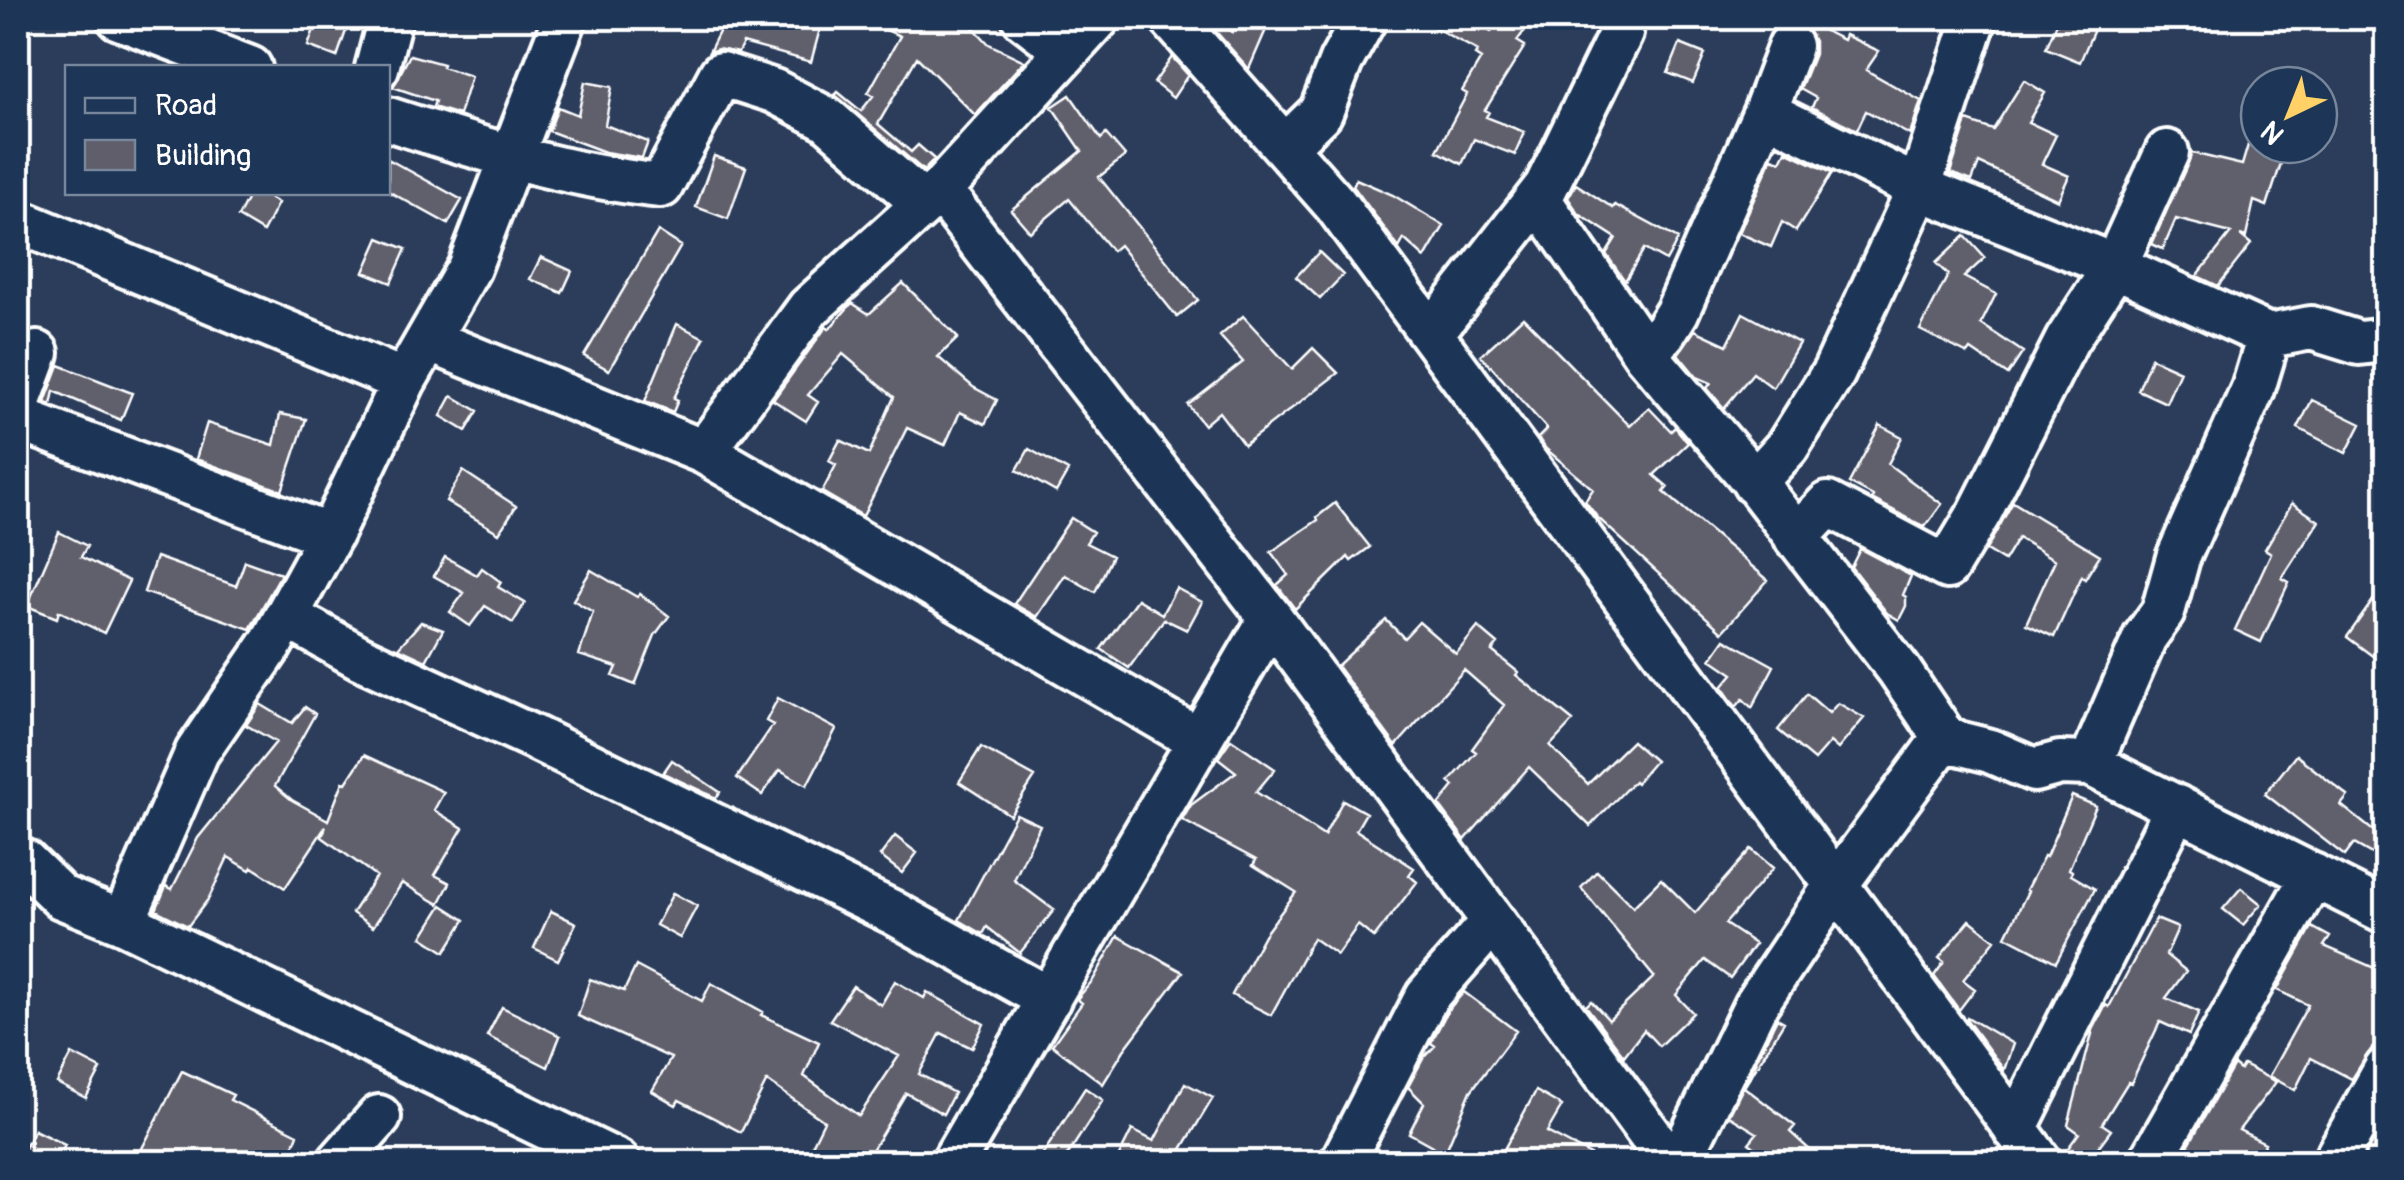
<svg xmlns="http://www.w3.org/2000/svg" width="2404" height="1180" viewBox="0 0 2404 1180" font-family="Pangolin,sans-serif">
	<rect width="100%" height="100%" fill="#2b3d5b"/>
	<filter id="ink" filterUnits="userSpaceOnUse"><feTurbulence type="fractalNoise" baseFrequency=".01" numOctaves="2"/><feDisplacementMap in="SourceGraphic" scale="20" xChannelSelector="R" yChannelSelector="G"/><feConvolveMatrix kernelMatrix="1 2 1 2 8 2 1 2 1" color-interpolation-filters="sRGB"/></filter>
	<g filter="url(#ink)">
		<!-- building -->
		<path fill="#615e6c" stroke="#fff" stroke-width="2.5" d="M318,18L347,28L337,57L308,46Z
			M726,18H823L811,62L743,43L738,53L718,49L709,52Z
			M859,18H952L972,26L989,44L1024,61L975,115L917,57L878,124L911,152L918,145L934,159L924,171L835,95L838,92L861,111L873,96L868,93L900,36Z
			M1204,18H1229L1223,25L1232,32L1239,18H1271L1249,69Z
			M1417,18H1465L1491,32L1502,18H1534L1517,41L1525,46L1485,110L1489,112L1486,117L1524,132L1515,155L1474,139L1462,164L1437,151L1467,94L1462,91L1481,59L1475,55L1478,51Z
			M2059,18H2099L2080,62L2046,48Z
			M1807,22L1843,40L1845,35L1879,51L1866,70L1921,101L1910,135L1866,111L1857,130L1812,107L1816,98L1800,89L1814,54V41L1805,27Z
			M1680,44L1705,54L1693,83L1668,73Z
			M410,55L443,64L442,67L471,76L459,115L433,107L435,101L393,87Z
			M1172,57L1188,75L1173,98L1154,83Z
			M2024,80L2045,93L2028,122L2056,135L2042,164L2069,176L2058,200L1979,163L1972,181L1950,173L1967,121L1993,130Z
			M585,82L612,87L605,125L648,142L642,158L605,152L549,131L558,107L578,115Z
			M1070,95L1101,139L1106,134L1125,156L1099,177L1198,300L1177,317L1119,245L1112,251L1069,199L1030,232L1011,210L1082,151L1052,107Z
			M2248,145H2287L2267,206L2254,201L2246,237L2240,235L2251,244L2218,286L2197,276L2231,233L2176,219L2163,249L2152,244L2192,153L2242,165Z
			M1786,151L1832,173L1796,231L1782,222L1771,247L1739,233L1772,158L1781,161Z
			M714,156L746,167L728,219L696,207Z
			M388,159L462,200L448,224L388,191Z
			M1356,179L1393,195L1444,226L1425,258L1404,239L1399,248L1353,186Z
			M1576,184L1613,208L1615,205L1678,239L1666,261L1644,249L1625,281L1606,254L1616,238L1579,214L1568,198Z
			M251,192H258L278,203L263,232L238,217Z
			M658,231L681,246L609,370L584,356Z
			M1965,236L1985,258L1964,277L1996,294L1981,324L2023,352L2008,375L1971,350L1968,354L1920,330L1948,275L1936,263Z
			M379,238L406,249L391,283L364,272Z
			M1319,252L1343,275L1320,299L1296,277Z
			M541,257L572,271L562,293L530,279Z
			M903,283L958,338L938,357L973,387L997,400L985,424L960,412L945,445L907,428L863,516L822,492L836,465L829,461L840,440L869,454L894,397L843,354L808,395L818,402L806,421L773,400L826,327L829,329L852,303L869,314Z
			M1743,313L1799,343L1773,388L1753,373L1724,408L1707,388L1711,383L1697,377L1678,354L1695,330L1727,345Z
			M1243,316L1292,369L1313,348L1338,373L1244,445L1219,412L1204,425L1188,405L1243,362L1220,336Z
			M1523,317L1630,426L1649,408L1671,431L1675,427L1688,443L1654,475L1668,487L1664,492L1768,580L1722,632L1597,517L1585,501L1593,489L1546,449L1538,438L1547,429L1481,355Z
			M677,324L704,338L674,398L678,400L673,412L645,401Z
			M2151,358L2180,371L2166,403L2138,390Z
			M59,365L132,393L121,420L54,391L51,405L45,402Z
			M452,396L478,411L466,431L441,416Z
			M2312,400L2361,424L2346,453L2298,428Z
			M280,414L306,419L282,491L196,459L207,423L274,445Z
			M1880,425L1902,437L1888,464L1942,504L1925,527L1872,499L1873,496L1849,483Z
			M1029,449L1068,471L1056,492L1017,470Z
			M463,471L516,506L499,533L446,501Z
			M2013,502L2100,555L2085,579L2082,576L2054,637L2026,624L2055,560L2018,538L2004,561L1986,550Z
			M1335,503L1370,547L1351,561L1348,557L1295,609L1277,585L1288,575L1271,552L1318,520L1317,517Z
			M2292,503L2319,521L2282,578L2289,582L2261,642L2235,630L2271,553L2265,549Z
			M1071,518L1093,532L1086,543L1112,556L1095,592L1065,575L1037,617L1014,604Z
			M59,532L87,546L81,557L129,581L104,633L59,611L57,618L27,606Z
			M1860,549L1911,576L1903,595L1906,597V606L1899,620L1887,613L1851,567Z
			M156,557L236,586L245,561L281,574L250,629L144,592Z
			M445,557L477,575L482,568L501,582L498,587L525,603L513,623L485,606L470,626L450,612L464,593L434,576Z
			M591,570L637,597L640,594L669,616L655,635L635,685L613,676L617,667L579,655L593,612L573,600Z
			M2386,582V666L2347,637Z
			M1176,588L1202,602L1187,630L1164,619L1129,668L1101,649L1137,599L1162,614Z
			M1386,620L1404,638L1419,622L1456,654L1478,627L1498,644L1492,651L1518,672L1516,675L1573,721L1550,746L1588,784L1632,741L1655,761L1636,783L1634,781L1590,826L1529,767L1465,840L1439,805L1454,786L1449,782L1476,752L1472,749L1504,705L1464,670L1396,746L1337,666Z
			M421,622L443,630L426,661L398,648Z
			M1725,639L1774,666L1752,708L1743,699L1736,707L1722,687L1733,674L1711,659Z
			M1807,694L1829,713L1838,703L1864,718L1838,749L1830,742L1814,760L1778,730Z
			M778,698L836,729L807,785L780,770L762,795L737,778L773,725L766,721Z
			M260,704L292,723L305,707L315,714L275,786L292,800L328,820L343,782L346,783L364,755L444,792L434,810L463,828L435,875L450,883L439,904L402,883L373,927L352,913L376,876L322,837L326,826L285,888L252,867L250,870L228,857L209,898L188,926L156,910L166,886L172,889L198,838L276,742L246,725Z
			M1231,739L1275,769L1256,792L1324,836L1343,800L1366,813L1356,830L1414,868L1409,875L1417,882L1374,938L1358,925L1337,955L1313,938L1271,1015L1232,995L1264,935L1296,892L1253,865L1256,860L1182,820L1191,805L1236,772L1218,758Z
			M981,747L1035,777L1010,815L959,782Z
			M2296,755L2348,796L2341,805L2386,841V862L2354,844L2345,856L2265,794Z
			M672,760L720,792L716,798L663,773Z
			M2072,796L2096,806L2069,869L2072,871L2071,875L2095,889L2056,962L2006,936L2028,891L2026,890L2044,856L2046,857Z
			M1016,814L1040,825L1014,880L1054,910L1020,953L987,927L983,934L959,920Z
			M895,836L917,853L902,873L880,856Z
			M1751,849L1773,868L1725,924L1755,944L1730,978L1705,960L1676,995L1693,1013L1659,1046L1644,1030L1624,1056L1586,1006L1591,1001L1609,1020L1654,977L1581,888L1597,871L1633,907L1661,879L1695,913Z
			M2241,888L2261,904L2243,925L2223,909Z
			M673,893L697,906L680,938L656,925Z
			M442,905L465,920L445,952L422,937Z
			M551,911L576,923L558,960L534,948Z
			M2156,919L2178,928L2166,955L2186,971L2166,998L2199,1012L2189,1035L2160,1022L2131,1083L2128,1082L2102,1124L2111,1130L2087,1162H2064L2063,1155L2079,1133L2068,1125L2093,1030L2106,1005L2109,1007Z
			M1970,920L1995,940L1963,980L1975,989L1959,1010L1934,976L1944,962L1939,958Z
			M2312,927L2330,937L2324,946L2386,973V1044L2372,1048L2352,1079L2311,1058L2295,1090L2269,1076L2308,1005L2277,990Z
			M1118,936L1183,972L1124,1050L1103,1084L1052,1045L1082,1003L1077,999L1093,980Z
			M636,966L702,1001L711,983L763,1012L761,1015L819,1042L804,1076L859,1116L899,1056L830,1020L853,986L881,1005L895,981L924,998L927,992L984,1024L972,1048L941,1033L919,1074L954,1093L943,1114L906,1093L865,1162H804L824,1121L767,1081L741,1132L679,1100L676,1105L652,1091L671,1058L578,1016L590,979L624,991Z
			M1464,992L1516,1031L1471,1091L1445,1153L1409,1133L1424,1103L1408,1087L1424,1057L1435,1046L1431,1043L1448,1010Z
			M502,1007L560,1036L548,1067L487,1036Z
			M1967,1017L2013,1044L2004,1070L1966,1019Z
			M1777,1018L1784,1022L1744,1087L1795,1126L1790,1132L1823,1162H1774L1749,1143L1757,1133L1729,1116Z
			M72,1054L101,1069L86,1098L57,1083Z
			M2234,1065L2240,1070L2243,1065L2276,1082L2239,1130L2265,1143L2255,1162H2217L2188,1146Z
			M182,1071L233,1095L230,1100L298,1134L287,1162H135Z
			M1185,1083L1213,1098L1179,1154L1194,1162H1116L1132,1130L1154,1141Z
			M1085,1088L1103,1100L1063,1162H1038Z
			M1536,1091L1562,1106L1547,1132L1604,1162H1497Z
			M34,1130L65,1145L57,1162H18Z"/>
		<g fill="none" stroke-linecap="round" stroke-linejoin="round">
			<defs>
				<path id="minor" d="M119,18L250,68
					M1024,18L1066,50
					M1171,18L1336,205L2040,1162
					M377,68L390,18
					M1765,112L1919,188L2115,266L2269,336
					M388,119C478,148 566,176 661,186L721,74L774,91L827,119L924,204
					M1285,147L1321,112L1341,61L1365,18
					M940,190L1271,618L1670,1162
					M1538,198L1645,354L1753,480L1899,670L1946,740
					M18,221L404,381
					M1431,334L1546,187L1621,33L1622,18
					M428,340L704,452L1200,741
					M1645,354L1664,333L1677,312L1765,112L1790,46
					M18,404L37,353
					M18,419L330,536
					M704,452L809,308L940,190L1098,18
					M1754,483L1787,447L1834,372L1919,188L1975,18
					M1796,538L1828,504L1947,567L1980,512L2067,340L2115,266L2167,152
					M286,616L361,658L535,738L892,912L1049,999
					M2090,764L2145,637L2163,612L2178,558L2253,389L2269,336L2311,328L2359,343L2386,340
					M18,859L24,861L61,897L123,922L618,1162
					M123,922L197,752L271,644L330,536L404,381L469,268L565,18
					M2015,1129L2177,807
					M339,1162L379,1117
					M953,1162L1271,618
					M1342,1162L1427,996L1493,921
					M1679,1162L1755,1006L1836,885L1934,752L1946,740L1990,751L2034,770L2060,763L2090,764L2386,912
					M2150,1162L2313,875
					M2334,1162L2386,1069"/>
			</defs>
			<!-- minor casing -->
			<use href="#minor" stroke="#fff" stroke-width="50"/>
			<!-- minor -->
			<use href="#minor" stroke="#1d3557" stroke-width="42"/>
		</g>
	</g>
	<!-- margin -->
	<rect width="2404" height="1180" fill="none" stroke="#1d3557" stroke-width="60"/>
	<rect x="30" y="30" width="2344" height="1120" fill="none" stroke="#fff" stroke-width="4" filter="url(#ink)"/>
	<!-- legend -->
	<rect x="65" y="65" width="325" height="130" fill="#1d3557" stroke="#77869a" stroke-width="2.5"/>
	<rect x="85" y="98" width="50" height="15" fill="#1d3557" stroke="#77869a" stroke-width="2.5"/>
	<text x="155" y="115" font-size="30" fill="#ffffff">Road</text>
	<rect x="85" y="140" width="50" height="30" fill="#615e6c" stroke="#77869a" stroke-width="2.5"/>
	<text x="155" y="165" font-size="30" fill="#ffffff">Building</text>
	<!-- north arrow -->
	<g transform="translate(2289 115) rotate(223)"><circle r="48" fill="#1d3557" stroke="#77869a" stroke-width="2.5"/>
	<path d="M0-8L18 38L0 25L-18 38Z" fill="#ffd166"/>
	<text y="-15" font-size="28" font-weight="bold" text-anchor="middle" fill="#ffffff">N</text>
	</g>
</svg>
